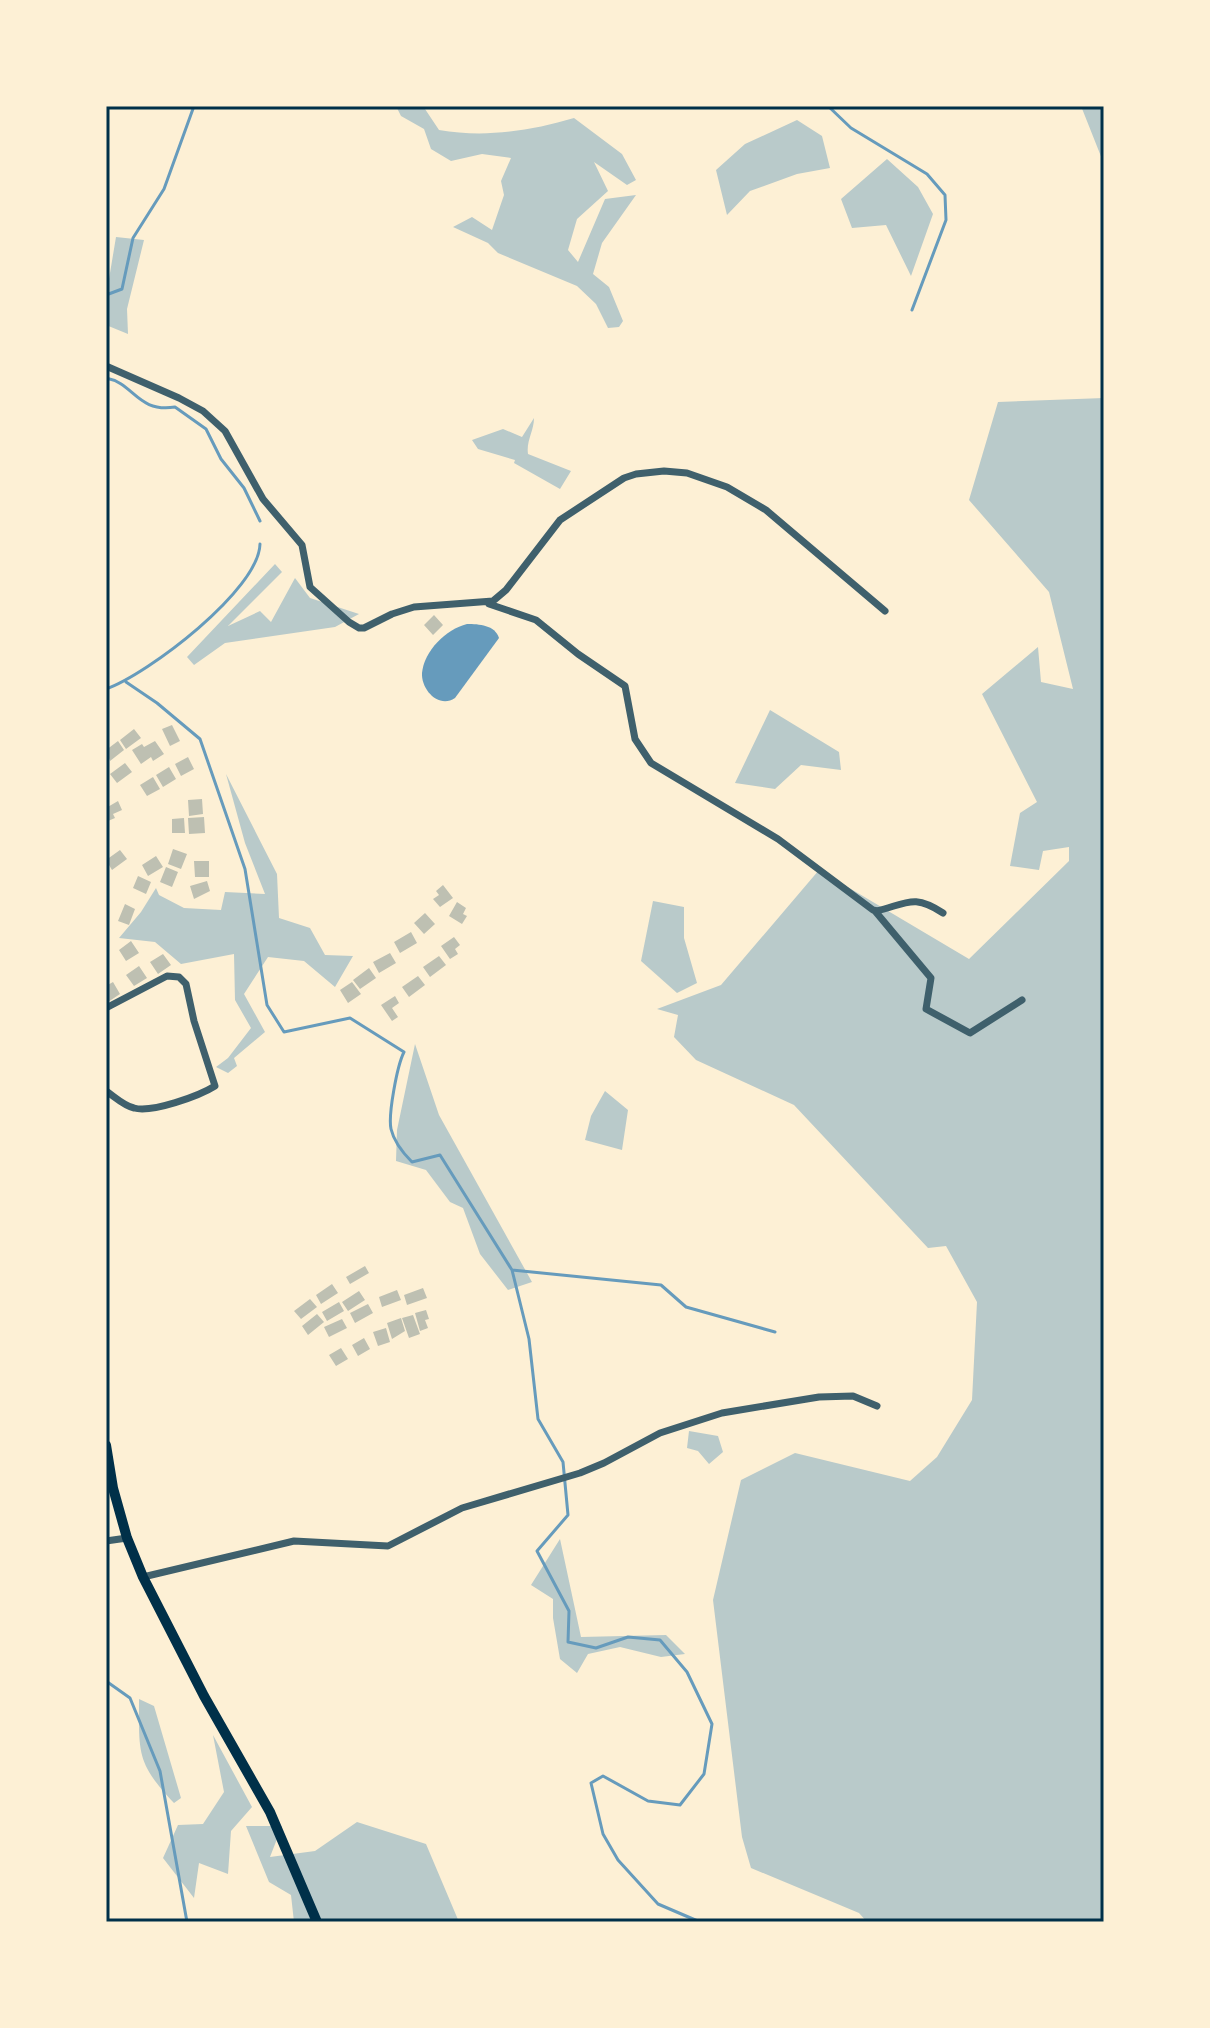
<svg xmlns="http://www.w3.org/2000/svg" width="1210" height="2028" viewBox="0 0 1210 2028" font-family="Manrope,sans-serif">
	<rect width="100%" height="100%" fill="#fdf0d5"/>
	<!-- green -->
	<path fill="#b9caca" d="M396,106H423L439,130C485,138 530,131 574,118L622,154L636,180L627,185L594,162L608,191L577,219L568,250L578,262L605,199L636,195L602,243L593,274L609,287L623,321L619,327L608,328L596,304L577,286L498,253L488,243L453,227L472,217L492,230L504,195L501,181L511,158L482,154L451,161L431,149L424,129L401,116Z
		M1081,106H1104V164Z
		M797,120L822,136L830,168L797,174L750,191L727,215L716,170L745,144Z
		M887,159L918,187L933,214L911,276L886,225L852,228L841,199Z
		M116,237L144,240L127,309L128,334L106,325V280L109,279Z
		M1104,398V1922H867L859,1913L751,1868L742,1837L713,1600L741,1480L795,1453L910,1481L937,1457L972,1400L977,1302L946,1246L928,1248L794,1105L696,1060L674,1037L678,1015L657,1009L721,985L819,870L969,959L1069,861V847L1043,851L1039,870L1010,866L1020,813L1037,802L982,694L1038,647L1041,682L1073,689L1049,592L969,500L998,402Z
		M534,418C534,431 526,441 528,454L571,471L560,489L514,463L515,460L478,449L472,440L503,429L522,437Z
		M275,564L282,572L228,626L260,611L271,622L295,578L310,598L359,614L335,627L225,643L194,665L187,657Z
		M770,710L839,752L841,770L801,765L775,789L735,783Z
		M226,774L277,874L279,918L310,928L325,955L353,956L335,987L304,961L268,957L244,994L265,1032L234,1058L237,1066L228,1073L216,1067L228,1058L251,1028L235,1000L234,954L181,964L155,942L119,938L141,912L156,888L159,895L184,908L221,910L225,892L265,894L245,843Z
		M653,901L684,907V938L697,983L677,993L641,961Z
		M415,1044L439,1115L532,1282L508,1290L480,1254L463,1208L450,1202L426,1170L396,1161L397,1130Z
		M605,1091L628,1110L622,1150L585,1140L591,1116Z
		M689,1431L718,1436L723,1452L709,1464L698,1451L687,1448Z
		M560,1539L581,1637L666,1635L685,1654L661,1657L620,1647L588,1654L577,1673L560,1659L553,1618V1599L531,1585Z
		M139,1699L154,1706L181,1798L174,1803C136,1763 139,1752 139,1699Z
		M213,1735L252,1807L231,1831L228,1874L199,1863L194,1898L163,1858L178,1825L203,1824L224,1792Z
		M357,1822L426,1844L459,1922H294L291,1895L269,1882L246,1826H282L270,1857L315,1851Z"/>
	<!-- water -->
	<path fill="#669bbc" d="M467,624C479,624 495,625 499,638L455,698C439,709 421,690 422,673C424,651 446,629 467,624Z"/>
	<g fill="none" stroke-linecap="round" stroke-linejoin="round">
		<!-- stream -->
		<path stroke="#669bbc" stroke-width="3" d="M828,106L851,128L927,174L945,195L946,220L912,310
			M106,295L122,289L133,238L164,189L194,106
			M106,378C134,383 137,413 175,407L206,429L221,459L244,488L260,521
			M126,682L157,703L200,739L245,869L267,1005L284,1032L350,1018L404,1052C397,1066 388,1115 391,1129C394,1142 403,1153 412,1162L440,1155L512,1270L529,1339L538,1419L563,1462L568,1515L537,1551L569,1611L568,1642L596,1648L628,1637L660,1640L687,1672L712,1724L704,1774L680,1805L648,1801L603,1776L591,1783L603,1834L618,1860L658,1904L700,1922
			M106,689C148,674 259,590 260,544
			M512,1270L661,1285L686,1307L775,1332
			M106,1681L130,1698L160,1771L187,1922"/>
	</g>
	<!-- building -->
	<path fill="#bec0b2" d="M434,615L443,625L433,635L424,625Z
		M172,725L180,741L170,746L162,729Z
		M134,729L141,738L126,749L120,740Z
		M118,741L124,750L110,761L106,750Z
		M155,741L164,754L153,761L151,757L141,764L132,750L142,744L144,747Z
		M188,757L194,769L181,776L175,764Z
		M125,763L132,772L117,783L110,774Z
		M169,767L176,779L163,787L156,775Z
		M153,777L160,789L147,796L140,785Z
		M202,799L203,814L189,816L188,800Z
		M118,801L122,810L113,814L115,818L108,821L106,808Z
		M204,817L205,833L189,834L188,818Z
		M184,818L185,833H172V819Z
		M173,849L187,854L181,869L168,864Z
		M120,850L127,859L112,870L106,860Z
		M156,856L163,867L148,876L142,865Z
		M194,861H209V877H195Z
		M166,867L178,872L172,887L160,882Z
		M138,876L151,882L146,894L133,888Z
		M207,881L210,891L194,899L190,886Z
		M443,885L453,898L440,907L433,899L439,895L436,891Z
		M457,902L466,908L463,914L467,916L462,924L449,916Z
		M125,904L135,909L129,925L118,921Z
		M425,913L435,924L424,934L414,923Z
		M411,932L417,943L400,953L394,942Z
		M454,937L460,945L455,949L458,954L450,959L441,946Z
		M131,941L139,953L126,961L119,950Z
		M390,953L396,963L379,973L373,962Z
		M163,954L171,965L158,974L150,962Z
		M439,956L446,965L430,977L423,967Z
		M139,966L147,978L134,986L126,975Z
		M369,968L376,978L360,989L353,980Z
		M418,976L425,985L409,997L402,987Z
		M113,982L120,994L108,1002L106,986Z
		M352,982L361,994L348,1003L340,990Z
		M395,996L399,1003L392,1008L398,1017L392,1021L381,1005Z
		M365,1266L369,1273L350,1284L346,1277Z
		M332,1284L338,1293L321,1304L316,1295Z
		M423,1288L427,1298L407,1305L404,1295Z
		M397,1290L401,1300L382,1307L379,1297Z
		M359,1291L365,1300L348,1311L342,1302Z
		M310,1299L317,1307L301,1319L294,1311Z
		M339,1302L344,1311L327,1321L322,1312Z
		M368,1304L373,1313L355,1323L350,1313Z
		M426,1310L429,1319L425,1320L428,1328L420,1331L415,1313Z
		M317,1314L324,1322L308,1335L302,1326Z
		M413,1315L420,1334L409,1338L402,1318Z
		M401,1318L405,1331L392,1339L387,1323Z
		M342,1319L347,1328L329,1337L324,1327Z
		M386,1328L390,1342L378,1346L373,1332Z
		M364,1338L370,1349L358,1356L352,1345Z
		M341,1348L348,1359L336,1366L329,1355Z"/>
	<g fill="none" stroke-linecap="round" stroke-linejoin="round">
		<!-- minor -->
		<path stroke="#3f606c" stroke-width="7" d="M106,366L179,398L203,411L225,431L263,499L302,545L310,587L349,622L359,628H364L392,614L414,607L493,601L506,590L560,520L624,478L636,474L664,471L687,473L727,487L766,510L885,611
			M489,604L536,620L578,654L625,686L635,739L651,763L778,839L873,910L877,911C908,903 914,894 943,913
			M875,911L931,978L926,1009L970,1033L1022,1000
			M106,1008L167,976L179,977L186,984L194,1021L215,1086C199,1096 152,1113 134,1108C124,1106 115,1097 106,1091
			M106,1541L127,1538
			M143,1577L294,1541L388,1546L462,1508L580,1473L604,1463L660,1433L722,1413L819,1397L853,1396L877,1406"/>
		<!-- secondary -->
		<path stroke="#003049" stroke-width="10" d="M106,1445L113,1488L127,1538L143,1577L204,1696L270,1812L317,1922"/>
	</g>
	<!-- border -->
	<rect width="1210" height="2028" fill="none" stroke="#fdf0d5" stroke-width="216"/>
	<rect x="108" y="108" width="994" height="1812" fill="none" stroke="#003049" stroke-width="3"/>
</svg>
